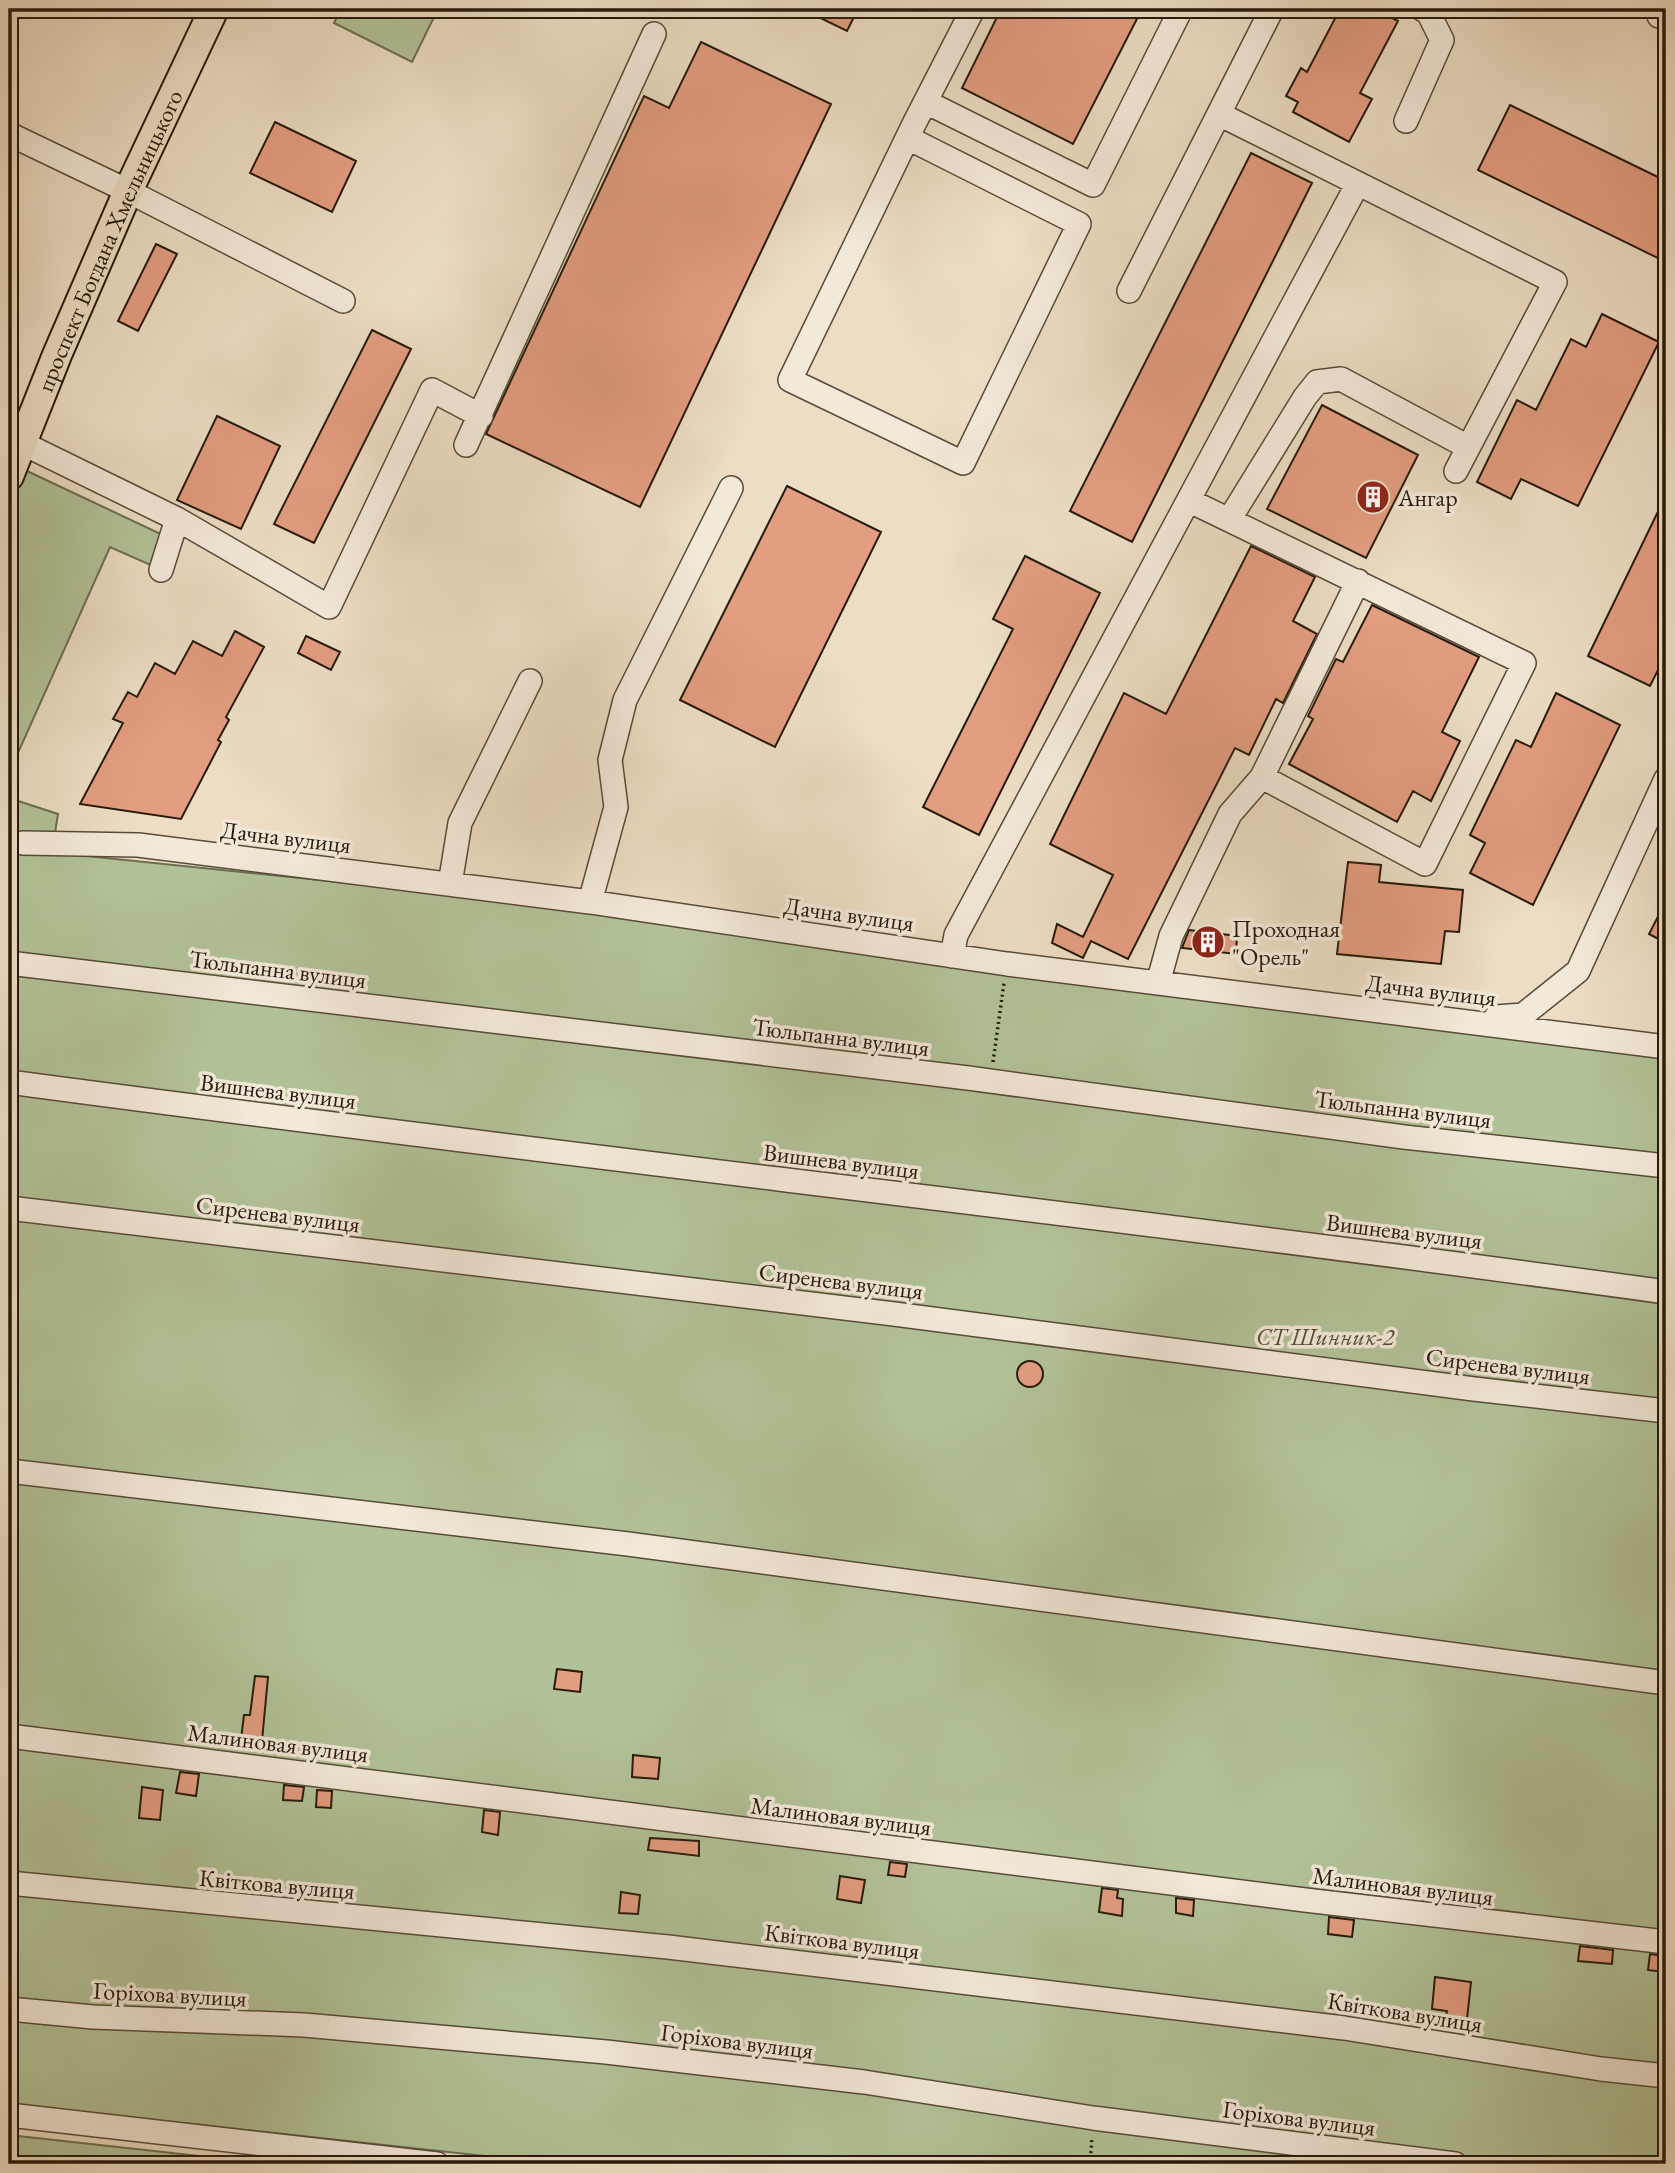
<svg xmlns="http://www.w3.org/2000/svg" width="1675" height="2173" viewBox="0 0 1675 2173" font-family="'EB Garamond',serif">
	<rect width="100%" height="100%" fill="#ecddc4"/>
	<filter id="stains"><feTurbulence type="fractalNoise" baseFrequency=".00286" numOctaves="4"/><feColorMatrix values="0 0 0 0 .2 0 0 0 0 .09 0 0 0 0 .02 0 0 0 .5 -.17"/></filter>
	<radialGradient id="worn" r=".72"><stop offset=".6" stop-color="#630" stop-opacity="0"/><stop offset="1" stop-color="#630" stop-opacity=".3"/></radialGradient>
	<!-- green -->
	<path fill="#b2c298" stroke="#6c6e51" stroke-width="2" d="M341,9H438L412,62L334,23Z
		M27,471L165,536L155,567L110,547L9,773V488L14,474Z
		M9,798L58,814L54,839L16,836L9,832Z
		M9,848L397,888L1666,1050V2164H558L9,2104Z
		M9,2135L271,2164H9Z"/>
	<!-- building -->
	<path fill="#e39d80" stroke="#271a0a" stroke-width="2" d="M802,9H858L847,31Z
		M1001,9H1142L1073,144L962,88Z
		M1340,9H1375L1398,21L1360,93L1372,99L1349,142L1293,112L1298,102L1286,96L1301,68L1307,72Z
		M701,42L831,104L640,507L486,434L644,96L669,108Z
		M1510,105L1666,181V262L1478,170Z
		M275,122L356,161L332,212L250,173Z
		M1251,153L1312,183L1132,542L1070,511Z
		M156,244L177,254L138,331L118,321Z
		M1602,314L1659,342L1578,506L1521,479L1511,499L1477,482L1517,400L1536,410L1571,339L1586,347Z
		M372,330L411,349L314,543L274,524Z
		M1322,405L1418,455L1366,558L1267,509Z
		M217,416L280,446L241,529L177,500Z
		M787,486L881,532L775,747L680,700Z
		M1666,495V654L1650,686L1588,656Z
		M1251,546L1315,577L1293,621L1317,634L1283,703L1276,699L1249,755L1235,748L1128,959L1091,941L1083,958L1052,943L1057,924L1083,937L1113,875L1050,844L1124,693L1166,714Z
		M1025,556L1100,593L979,835L923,807L1013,629L993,619Z
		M1372,605L1479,657L1442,732L1460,741L1431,801L1413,791L1397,822L1289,764L1313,719L1308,716L1336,659L1343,662Z
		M235,631L264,647L226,717L229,720L218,740L221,742L181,819L80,804L123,723L113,719L128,692L137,697L155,663L175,674L193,641L222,656Z
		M306,636L340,652L331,670L298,653Z
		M1556,693L1620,725L1533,905L1470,873L1485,843L1470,835L1516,740L1531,747Z
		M1348,862L1381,865L1379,882L1463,890L1459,932L1445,931L1441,964L1337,954Z
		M1666,901V943L1649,934Z
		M1189,930L1237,936L1236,954L1182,948Z
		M1017 1374a13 13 0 1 1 26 0a13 13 0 1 1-26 0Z
		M557,1669L582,1672L580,1692L554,1689Z
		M255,1676L268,1677L262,1741L241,1739L244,1715H250Z
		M633,1755L660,1758L658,1779L632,1777Z
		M180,1772L199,1774L196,1796L176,1793Z
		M284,1785L304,1787L302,1801L283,1800Z
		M142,1787L163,1790L160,1820L139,1818Z
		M317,1790L332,1791L331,1808L316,1807Z
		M484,1810L500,1812L498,1835L482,1832Z
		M650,1838L699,1841V1856L648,1850Z
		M890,1862L907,1864L905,1877L888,1875Z
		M840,1876L865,1880L861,1903L837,1899Z
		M1102,1888L1118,1890L1117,1898L1123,1899L1122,1916L1099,1912Z
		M621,1892L640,1895L638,1914L619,1913Z
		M1176,1898L1194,1900L1193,1916L1176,1913Z
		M1329,1917L1354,1920L1352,1937L1328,1934Z
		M1580,1946L1613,1950L1612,1964L1578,1961Z
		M1650,1954L1665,1956L1664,1972L1648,1970Z
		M1435,1977L1471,1982L1467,2019L1446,2015L1447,2011L1432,2009Z"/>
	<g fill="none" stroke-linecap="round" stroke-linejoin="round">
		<defs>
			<path id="minor" d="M1659,16L1662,9
				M926,102L1093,185L1181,9
				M1219,114L1555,282L1456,471
				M1406,121L1442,40L1428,12L1422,9
				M9,134L128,191L343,301
				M908,138L1079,224L963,463L790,380L914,124L973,9
				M1129,291L1272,9
				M22,443L177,519L329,607L432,390L481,416
				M466,445L654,34
				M1190,501L1524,663L1425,864L1262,777
				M1229,520L1305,397L1317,382L1341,379L1468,447
				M161,570L177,519
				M23,843L138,845L590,902L1007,964L1666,1047
				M450,884L460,823L530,681
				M590,902L616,807L610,760L625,700L731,488
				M952,956L956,935L1357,185
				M9,963L968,1078L1404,1137L1666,1166
				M1158,983L1171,936L1230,814L1262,777L1358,581
				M1496,1017L1523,1015L1578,971L1666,779
				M9,1082C561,1156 1115,1216 1666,1292
				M9,1208L894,1314L1474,1389L1666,1411
				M9,1471L628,1544L1666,1683
				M9,1736L1305,1900L1666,1942
				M9,1883L668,1947L1344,2028L1601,2069L1666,2076
				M9,2009L93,2017L304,2025L606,2052L864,2082L1093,2118L1455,2164
				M9,2115L437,2164"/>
			<g id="major">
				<path id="s1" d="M9,476L57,355L128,191L214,9"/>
			</g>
		</defs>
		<!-- minor casing -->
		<use href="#minor" stroke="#584b38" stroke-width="26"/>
		<!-- major casing -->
		<use href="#major" stroke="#271a0a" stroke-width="32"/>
		<!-- path -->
		<path stroke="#271a0a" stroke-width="3.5" stroke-dasharray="2 3.5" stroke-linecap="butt" d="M993,1062L1004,983
			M1090,2164L1092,2137"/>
		<!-- minor -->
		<use href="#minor" stroke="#f3e9d9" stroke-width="23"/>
		<!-- major -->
		<use href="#major" stroke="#ecddc4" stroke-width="28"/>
	</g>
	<!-- icons -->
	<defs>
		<symbol id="building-disc" viewBox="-11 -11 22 22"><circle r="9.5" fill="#8f2418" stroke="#f3e9d9"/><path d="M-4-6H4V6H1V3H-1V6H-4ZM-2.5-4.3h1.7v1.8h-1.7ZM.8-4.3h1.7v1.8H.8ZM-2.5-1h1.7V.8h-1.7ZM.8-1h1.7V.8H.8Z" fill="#fff"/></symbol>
	</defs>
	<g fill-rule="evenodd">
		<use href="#building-disc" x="1354" y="478" width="38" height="38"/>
		<use href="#building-disc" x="1189" y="923" width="38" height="38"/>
	</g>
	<g text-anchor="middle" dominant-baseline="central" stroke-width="7" stroke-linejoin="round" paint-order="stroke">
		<!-- street labels -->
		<g font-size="24" fill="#271a0a" stroke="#f3e9d9">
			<text stroke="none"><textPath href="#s1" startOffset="256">проспект Богдана Хмельницького</textPath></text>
			<text transform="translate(286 837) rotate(7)">Дачна вулиця</text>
			<text transform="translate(849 914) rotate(8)">Дачна вулиця</text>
			<text transform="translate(278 969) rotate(7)">Тюльпанна вулиця</text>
			<text transform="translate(1431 990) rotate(7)">Дачна вулиця</text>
			<text transform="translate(841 1037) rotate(7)">Тюльпанна вулиця</text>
			<text transform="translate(278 1091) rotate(7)">Вишнева вулиця</text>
			<text transform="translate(1403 1109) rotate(7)">Тюльпанна вулиця</text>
			<text transform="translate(841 1161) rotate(7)">Вишнева вулиця</text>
			<text transform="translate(278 1214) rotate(7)">Сиренева вулиця</text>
			<text transform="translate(1404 1231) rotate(7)">Вишнева вулиця</text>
			<text transform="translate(841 1281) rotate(7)">Сиренева вулиця</text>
			<text transform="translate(1508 1366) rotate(7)">Сиренева вулиця</text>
			<text transform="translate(278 1743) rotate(7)">Малиновая вулиця</text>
			<text transform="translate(841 1816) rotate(7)">Малиновая вулиця</text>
			<text transform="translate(277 1884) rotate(5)">Квіткова вулиця</text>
			<text transform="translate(1403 1886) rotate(7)">Малиновая вулиця</text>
			<text transform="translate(842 1941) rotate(7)">Квіткова вулиця</text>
			<text transform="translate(170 1994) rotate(3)">Горіхова вулиця</text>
			<text transform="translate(1405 2012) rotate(9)">Квіткова вулиця</text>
			<text transform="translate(737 2041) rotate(7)">Горіхова вулиця</text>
			<text transform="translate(1299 2118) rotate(7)">Горіхова вулиця</text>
		</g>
		<!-- poi labels -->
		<g font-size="24" fill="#271a0a" stroke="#f3e9d9" text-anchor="start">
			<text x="1398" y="497">Ангар</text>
			<text x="1232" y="928">Проходная<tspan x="1232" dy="28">"Орель"</tspan></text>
		</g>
		<!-- park labels -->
		<g font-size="24" font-style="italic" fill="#514c35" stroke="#f3e9d9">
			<text x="1325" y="1336">СТ Шинник-2</text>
		</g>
	</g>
	<!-- margin -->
	<rect width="1675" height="2173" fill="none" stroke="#ecddc4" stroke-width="35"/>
	<rect x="10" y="10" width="1654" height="2152" fill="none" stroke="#271a0a" stroke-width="3.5"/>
	<rect x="18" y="18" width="1640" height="2138" fill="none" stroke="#271a0a" stroke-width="2"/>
	<rect width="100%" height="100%" filter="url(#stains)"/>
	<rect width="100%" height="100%" fill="url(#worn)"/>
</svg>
